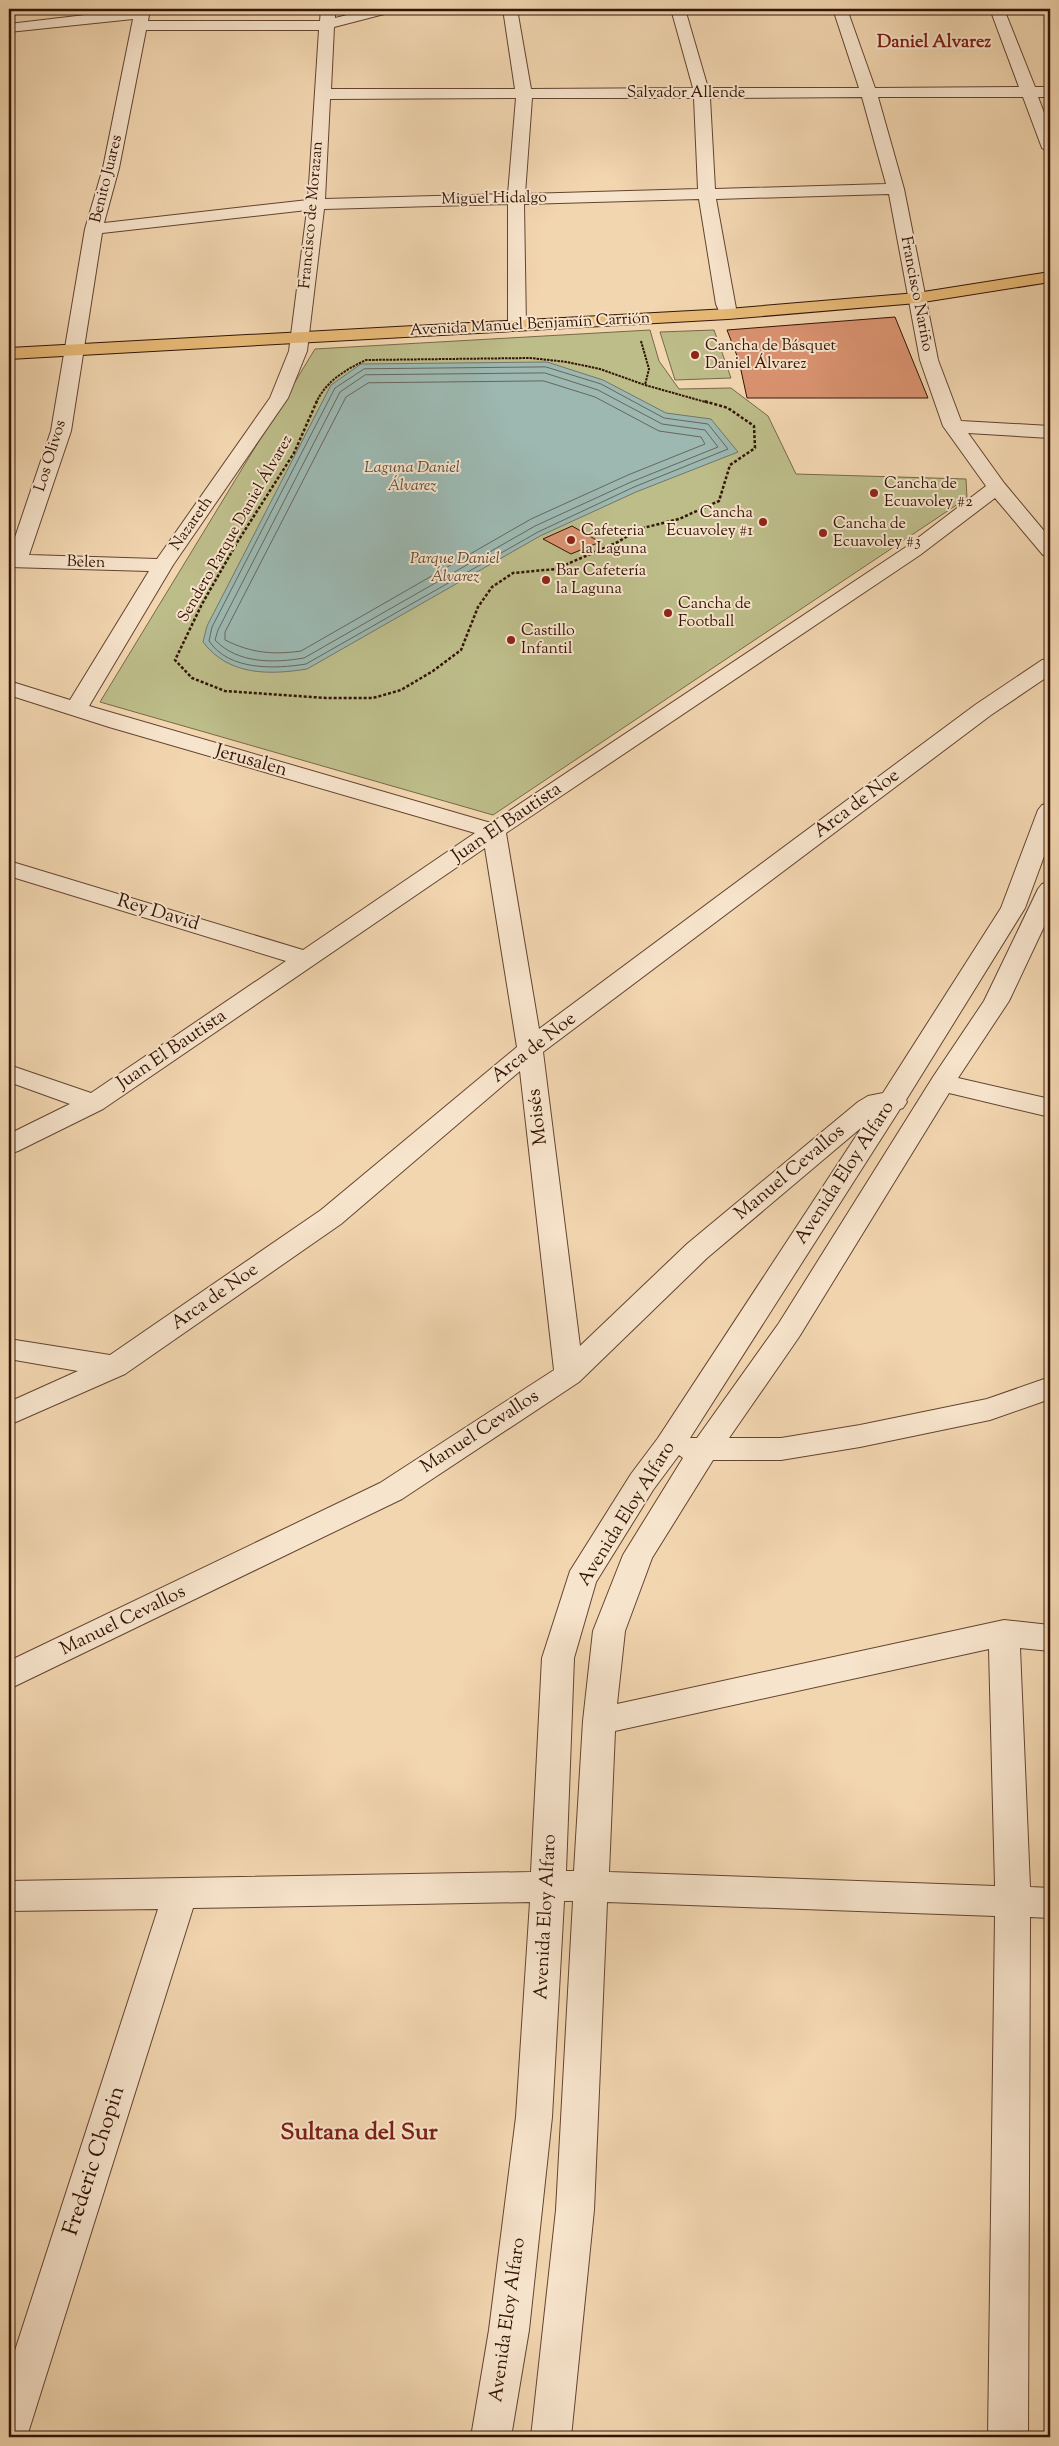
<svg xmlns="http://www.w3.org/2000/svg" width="1059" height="2446" viewBox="0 0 1059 2446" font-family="'Sorts Mill Goudy',serif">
	<rect width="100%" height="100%" fill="#f2d6b0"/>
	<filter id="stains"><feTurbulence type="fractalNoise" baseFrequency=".004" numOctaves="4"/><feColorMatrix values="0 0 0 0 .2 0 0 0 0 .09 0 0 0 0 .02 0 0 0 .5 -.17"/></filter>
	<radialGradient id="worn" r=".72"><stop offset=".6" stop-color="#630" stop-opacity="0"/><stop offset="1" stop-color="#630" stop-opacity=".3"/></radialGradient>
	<!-- green -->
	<path fill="#bdbd8a" stroke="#786848" d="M650,330L659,361L679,389L731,388L768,416L796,474L966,479L967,498L493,815L100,702L315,349Z
		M714,330L731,378L675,380L660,332Z"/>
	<!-- water -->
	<path fill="#9cb8b1" stroke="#72766d" d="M547,362L603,380L666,413L711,419L738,452L636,492L540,536L307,669C269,675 229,676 203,642L207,626L331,385L361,364Z"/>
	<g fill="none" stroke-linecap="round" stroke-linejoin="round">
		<!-- shore -->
		<path stroke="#68665c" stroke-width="1" d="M546,367L601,384L664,418L708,424L728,449L634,487L538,532L306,664C275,669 229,671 209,641L212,627L335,388L364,369Z
			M545,373L598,390L662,424L705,430L718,447L631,482L535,526L304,658C274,663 238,664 215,640L218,630L340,392L365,375Z
			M544,381L595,397L659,431L701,437L705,444L628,475L531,519L301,651C273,655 251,653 225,640V632L346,397L368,383Z"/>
	</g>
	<!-- building -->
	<path fill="#db9371" stroke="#331406" d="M895,317L928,398H747L739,361L727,330Z
		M572,526L600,542L571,554L543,539Z"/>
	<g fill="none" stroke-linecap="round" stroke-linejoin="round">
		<defs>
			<path id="minor" d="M136,9H150L148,21H320L321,9H335V18L371,9H394L392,12L334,27L331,89H515L503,9H517L531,89L693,88L671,9H685L708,88H859L833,9H847L875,88L1019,87L990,9H1004L1035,87H1050V97H1038L1050,128V153L1042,148L1023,97H878L904,189L938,360L961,421L1050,426V438L968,433L1004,483L1050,538V557L1043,555L995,498L920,555L506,833L539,1029L975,705L1042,660L1050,659V675L991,715L543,1052L580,1346L687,1244L858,1102L868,1096L883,1093L1001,908L1038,810L1042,805L1050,803V840L1025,908L906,1100L907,1102L903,1108L900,1109L690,1438H697L779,1323L933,1077L984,1001L1038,889L1042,884L1050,882V914L1009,1001L958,1078L1050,1099V1117L949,1093L799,1337L729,1438H781L860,1425L987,1399L1050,1377V1399L990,1420L860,1447L781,1460H713L652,1558L625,1631L617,1704L1004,1620L1050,1625V1651L1020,1648L1030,1887L1050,1888V1918L1030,1917L1028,2437H988L995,1916L607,1902L594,2210L571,2437H531L556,2210L573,1901H564L552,2117L529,2330L511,2437H471L489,2330L516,2117L530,1902L193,1908L29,2430L26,2437H9V2369L158,1909L9,1911V1881L531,1872L542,1658L570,1571L631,1474L658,1438L862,1127L707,1258L579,1382L402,1499L9,1689V1661L380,1483L554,1370L520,1071L341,1224L125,1374L9,1425V1402L78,1371L9,1359V1339L110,1355L321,1210L517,1047L485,848L103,1109L18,1151L9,1154V1134L70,1104L9,1082V1065L91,1093L286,961L9,876V861L303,950L475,833L109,727L9,695V681L70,700L149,571L9,567V555L51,431L85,229L103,168L133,19L9,32V24ZM146,30H319L308,200L104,223L119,168ZM862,97L886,184L715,189L710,98ZM516,98L508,194L325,199L330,99ZM532,98H694L698,189L525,194ZM889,194L920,360L943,426L986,486L906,547L491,823L89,706L173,565L288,398L307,351L324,209L508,204V326L511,330H523L526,326L524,204L699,199L716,304L722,318H734L737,314L716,199ZM307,210L289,351L270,398L157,559L29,555L71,431L102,233ZM679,1455L683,1458L623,1555L593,1631L583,1721L574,1871H566L574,1658L596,1582L653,1490ZM989,1649L995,1886L609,1872L615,1731Z"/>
			<path id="major" d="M1050,272V282L917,303L728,319L9,359V348L728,309L917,293Z"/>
		</defs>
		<!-- minor casing -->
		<use href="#minor" stroke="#634430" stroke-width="2"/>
		<!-- major casing -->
		<use href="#major" stroke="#331406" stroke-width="2"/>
		<!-- path-far1 -->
		<path stroke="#331406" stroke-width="2" stroke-dasharray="2.5 1" stroke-linecap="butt" d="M641,341L649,369L645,385
			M645,385L709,403
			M316,403C326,381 345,370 366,360L530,358L567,362L600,369L645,385"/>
		<!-- path -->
		<path stroke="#331406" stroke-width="2.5" stroke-dasharray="3 2" stroke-linecap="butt" d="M317,401L294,453L238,541L202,604L175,660L192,678L225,691L326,698H373L401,690L433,671L461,650L478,607L492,587L513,573L556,569L618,542L639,529L679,519L719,501L730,465L755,448L754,426L728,408L704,401"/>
		<!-- minor -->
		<use href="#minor" fill="#f7e4cc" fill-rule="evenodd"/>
		<!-- major -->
		<use href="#major" fill="#e9bb78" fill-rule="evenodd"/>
	</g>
	<!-- markers -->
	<g fill="#8f2418" stroke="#f7e4cc" stroke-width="2">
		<circle cx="695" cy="355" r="5"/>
		<circle cx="874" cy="493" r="5"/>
		<circle cx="763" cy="522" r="5"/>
		<circle cx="823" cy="533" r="5"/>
		<circle cx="571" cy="540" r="5"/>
		<circle cx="546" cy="580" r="5"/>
		<circle cx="668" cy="613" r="5"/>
		<circle cx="511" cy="640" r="5"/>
	</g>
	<g text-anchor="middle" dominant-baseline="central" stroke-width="4" stroke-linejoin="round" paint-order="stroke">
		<!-- far-street labels -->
		<g font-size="16" fill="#331406" stroke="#f7e4cc">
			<text x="686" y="93">Salvador Allende</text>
			<text transform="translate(107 179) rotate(-76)">Benito Juares</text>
			<text transform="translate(494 199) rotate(-1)">Miguel Hidalgo</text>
			<text transform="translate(312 215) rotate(-85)">Francisco de Morazan</text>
			<text transform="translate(916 294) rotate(79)">Francisco Nariño</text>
			<text transform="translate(530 325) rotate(-3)">Avenida Manuel Benjamín Carrión</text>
			<text transform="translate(51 456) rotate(-73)">Los Olivos</text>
			<text transform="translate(192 524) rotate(-55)">Nazareth</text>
			<text transform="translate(236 529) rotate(-60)">Sendero Parque Daniel Álvarez</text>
			<text transform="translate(86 563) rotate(2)">Belen</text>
		</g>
		<!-- far-poi labels -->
		<g font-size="16" fill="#331406" stroke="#f7e4cc" text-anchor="start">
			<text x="705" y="346">Cancha de Básquet<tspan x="705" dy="18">Daniel Álvarez</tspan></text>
			<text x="884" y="484">Cancha de<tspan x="884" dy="18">Ecuavoley #2</tspan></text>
			<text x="753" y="513" text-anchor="end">Cancha<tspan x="753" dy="18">Ecuavoley #1</tspan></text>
			<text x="833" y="524">Cancha de<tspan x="833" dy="18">Ecuavoley #3</tspan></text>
			<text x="581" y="531">Cafeteria<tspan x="581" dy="18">la Laguna</tspan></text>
			<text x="556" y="571">Bar Cafetería<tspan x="556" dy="18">la Laguna</tspan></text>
			<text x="678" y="604">Cancha de<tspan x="678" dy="18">Football</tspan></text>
			<text x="521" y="631">Castillo<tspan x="521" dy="18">Infantil</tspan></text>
		</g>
		<!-- far-water labels -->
		<g font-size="16" font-style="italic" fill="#584d42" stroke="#f7e4cc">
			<text x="412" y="468">Laguna Daniel<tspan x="412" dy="18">Álvarez</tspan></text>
		</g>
		<!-- far-park labels -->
		<g font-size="16" font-style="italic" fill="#5c472e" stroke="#f7e4cc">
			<text x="455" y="559">Parque Daniel<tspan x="455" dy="18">Álvarez</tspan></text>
		</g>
		<!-- far-quarter labels -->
		<g font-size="18" font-weight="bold" fill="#7a1f14" stroke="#f7e4cc">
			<text x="934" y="43">Daniel Alvarez</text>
		</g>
		<!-- street labels -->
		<g font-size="19" fill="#331406" stroke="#f7e4cc">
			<text transform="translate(251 761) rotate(16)">Jerusalen</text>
			<text transform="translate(857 804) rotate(-37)">Arca de Noe</text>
			<text transform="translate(507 823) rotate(-34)">Juan El Bautista</text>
			<text transform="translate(158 913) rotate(17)">Rey David</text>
			<text transform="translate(534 1048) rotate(-38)">Arca de Noe</text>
			<text transform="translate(172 1050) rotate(-34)">Juan El Bautista</text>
			<text transform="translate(538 1117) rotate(-97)">Moisés</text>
			<text transform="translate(790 1173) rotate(-40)">Manuel Cevallos</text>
			<text transform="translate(845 1173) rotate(-57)">Avenida Eloy Alfaro</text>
			<text transform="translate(215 1297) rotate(-35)">Arca de Noe</text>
			<text transform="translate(480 1432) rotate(-33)">Manuel Cevallos</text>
			<text transform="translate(627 1514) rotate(-58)">Avenida Eloy Alfaro</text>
			<text transform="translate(123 1621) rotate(-26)">Manuel Cevallos</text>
			<text transform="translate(546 1917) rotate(-87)">Avenida Eloy Alfaro</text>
			<text transform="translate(508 2320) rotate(-82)">Avenida Eloy Alfaro</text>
		</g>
		<!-- near-street labels -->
		<g font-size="22" fill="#331406" stroke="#f7e4cc">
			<text transform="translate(95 2161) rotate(-72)">Frederic Chopin</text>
		</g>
		<!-- near-neighbourhood labels -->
		<g font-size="24" font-weight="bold" fill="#7a1f14" stroke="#f7e4cc">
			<text x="359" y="2133">Sultana del Sur</text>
		</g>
	</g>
	<!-- margin -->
	<rect width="1059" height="2446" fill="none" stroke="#f2d6b0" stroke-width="30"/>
	<rect x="10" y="10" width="1039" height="2426" fill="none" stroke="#331406" stroke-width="2.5"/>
	<rect x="15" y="15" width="1029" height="2416" fill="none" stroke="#331406"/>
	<rect width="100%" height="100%" filter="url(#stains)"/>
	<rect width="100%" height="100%" fill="url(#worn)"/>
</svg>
